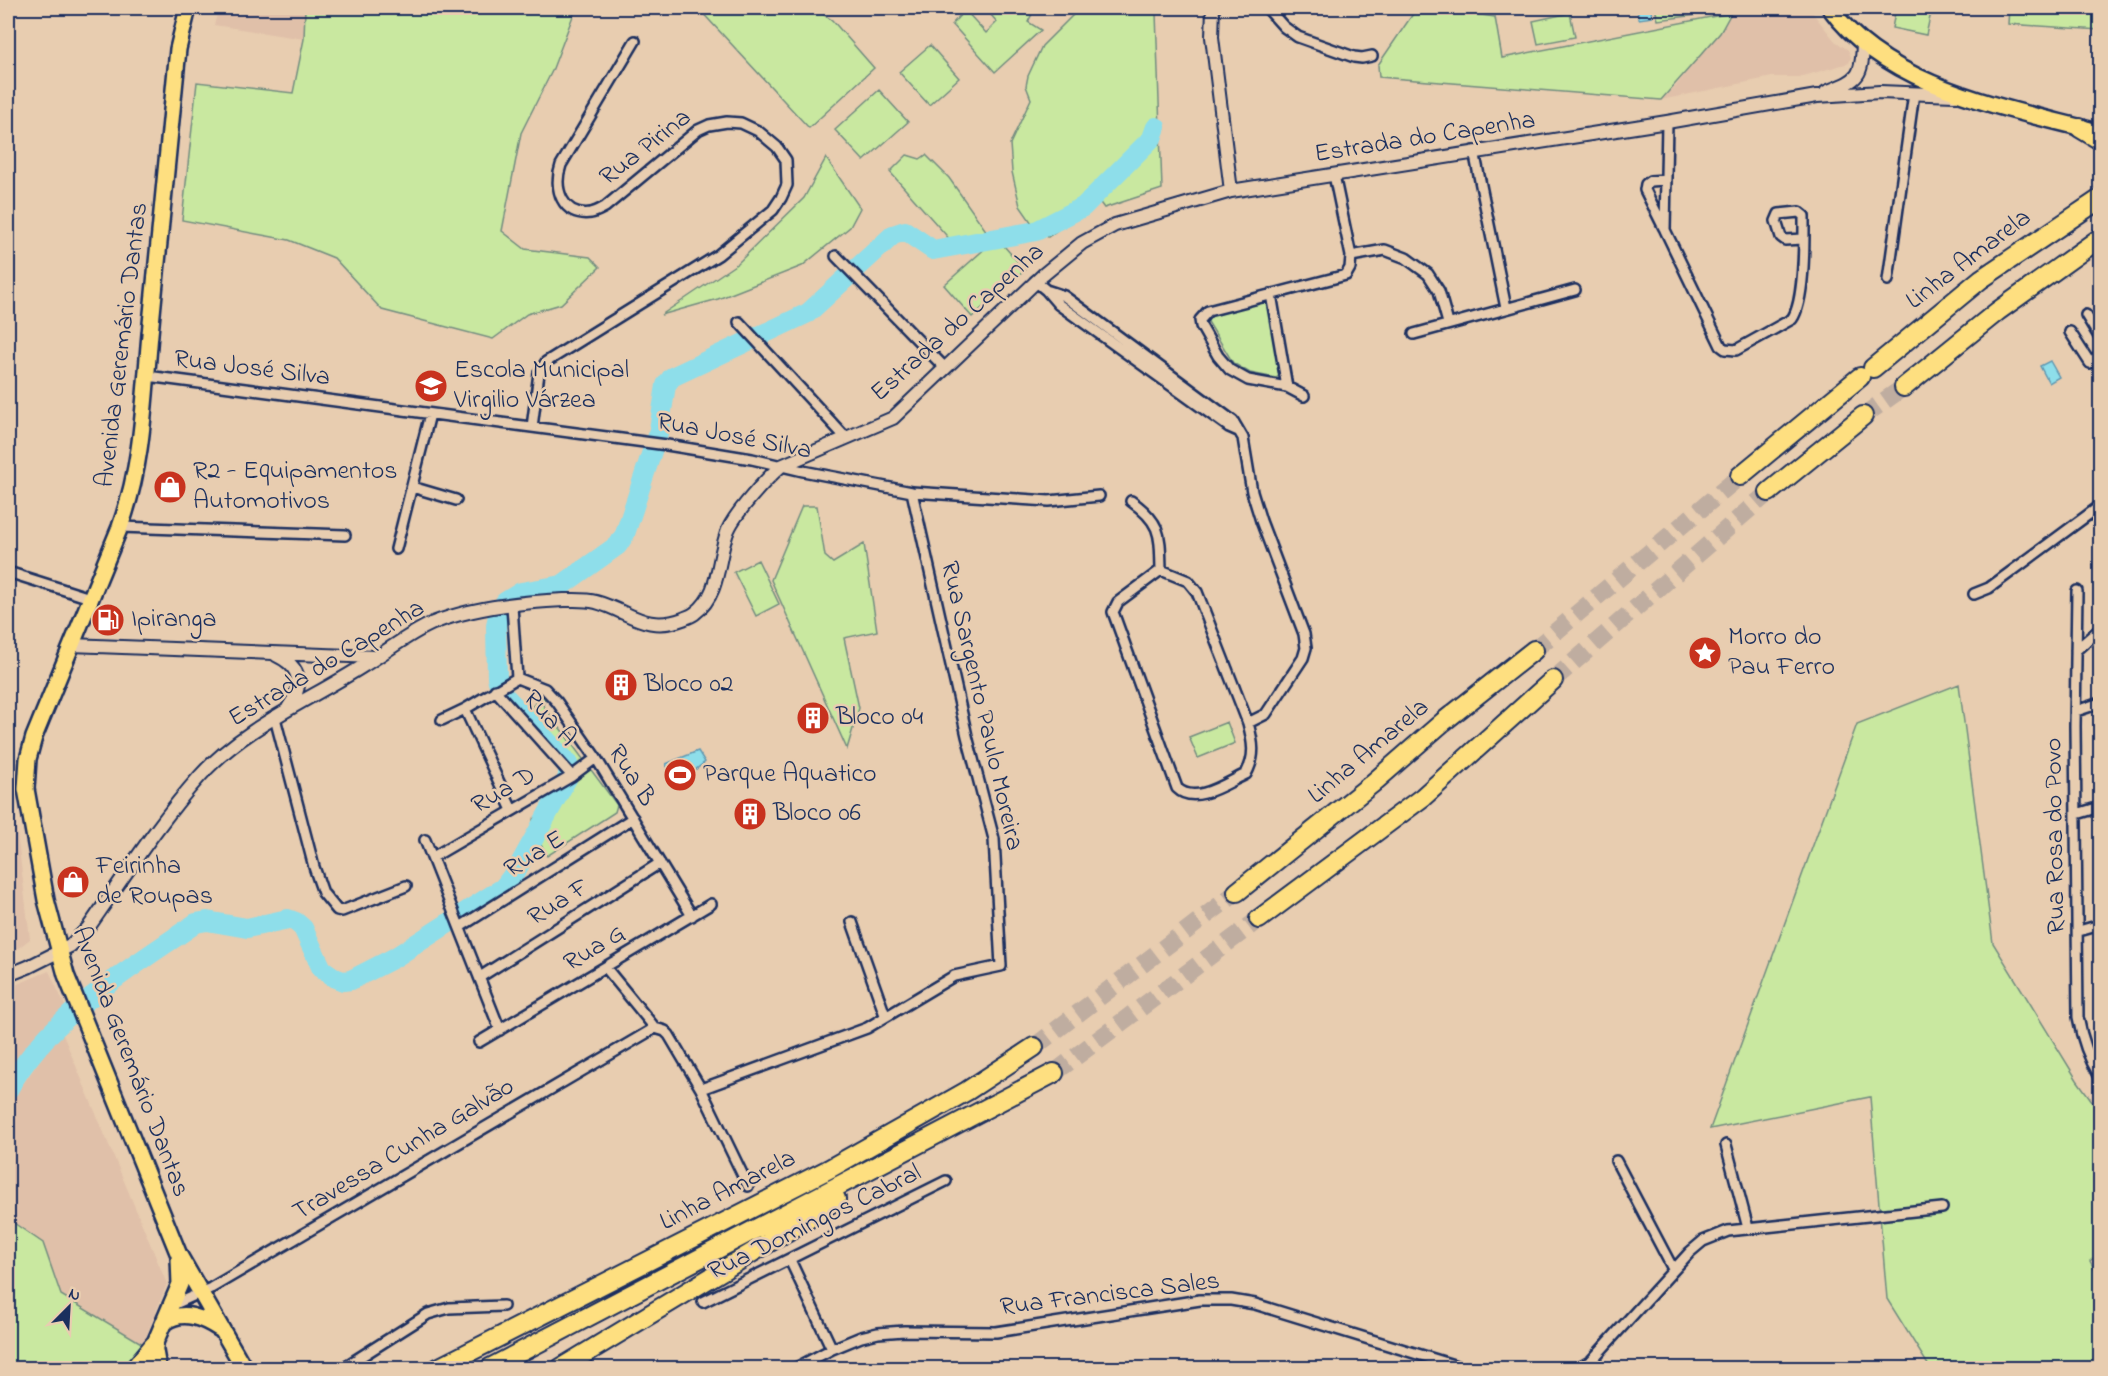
<svg xmlns="http://www.w3.org/2000/svg" width="2108" height="1376" viewBox="0 0 2108 1376" font-family="'Indie Flower',sans-serif">
	<rect width="100%" height="100%" fill="#e8cdb0"/>
	<filter id="ink" filterUnits="userSpaceOnUse"><feTurbulence type="fractalNoise" baseFrequency=".0167" numOctaves="2"/><feDisplacementMap in="SourceGraphic" scale="12" xChannelSelector="R" yChannelSelector="G"/><feConvolveMatrix kernelMatrix="1 2 1 2 8 2 1 2 1" color-interpolation-filters="sRGB"/></filter>
	<g filter="url(#ink)">
		<!-- built -->
		<path fill="#e0c0a9" d="M219,8H305L304,39L214,25Z
			M1730,8H1810L1815,16L1835,41L1848,50L1851,57L1849,63L1800,77H1772L1661,100L1676,86L1731,13Z
			M8,758L30,939L8,956Z
			M49,971L68,1012L8,1083V988Z
			M61,1030L167,1284L143,1344L61,1295L43,1243L28,1235L8,1219V1105Z"/>
		<!-- green -->
		<path fill="#c9e8a0" stroke="#728c7f" stroke-width="1.5" d="M305,8H576L552,71L521,133L502,231L525,249L590,257L600,267L561,304L527,314L493,339L382,310L334,258L289,240L182,220L197,82L293,93L304,39Z
			M698,8H813L832,20L874,68L809,128Z
			M985,8H1025L1033,12L1028,22L1041,30L995,72L952,24L965,10L986,33L997,22Z
			M1080,8L1156,13L1162,189L1104,208L1098,200L1048,237L1036,229L1020,206L1012,172L1010,144L1031,99L1026,86L1028,76L1042,46Z
			M1417,8H1454L1461,12L1495,17L1502,58L1731,13L1720,33L1661,100L1379,77L1378,65Z
			M1655,8H1727L1728,11L1658,20Z
			M1896,8H1932L1926,35L1892,28Z
			M2009,8H2100V30L2008,24Z
			M1570,13L1575,37L1538,44L1533,21Z
			M930,45L959,78L929,105L899,72Z
			M879,90L908,122L864,161L835,130Z
			M907,155L920,159L926,155L949,178L987,232L953,243L890,172Z
			M826,158L860,208L850,227L802,266L718,299L661,315L738,263L804,198Z
			M997,238L1025,270L972,317L944,285Z
			M1261,300L1266,301L1268,305L1280,371V375L1276,378L1250,373L1233,363L1207,320V315Z
			M802,506H817L825,556L833,563L864,544L877,631L844,638L859,708L847,749L771,580Z
			M758,560L779,604L756,616L734,572Z
			M1959,684L1993,943L2077,1080L2100,1112V1253L2090,1261L2100,1280V1368H1930L1887,1299L1870,1097L1710,1129L1857,724Z
			M546,693L543,705L617,805L615,812L547,856L533,830V819L554,802L570,770L526,712Z
			M1227,722L1235,743L1198,758L1189,737Z
			M8,1219L43,1243L61,1295L143,1344L124,1368H8Z"/>
		<!-- water -->
		<path fill="#8edeea" stroke="#6098b2" stroke-width="1.5" d="M1637,8H1651L1652,17L1639,19Z
			M2050,361L2059,377L2049,383L2040,366Z
			M698,751L705,762L675,786L666,764Z"/>
		<g fill="none" stroke-linecap="round" stroke-linejoin="round">
			<!-- river -->
			<path stroke="#8edeea" stroke-width="20" d="M8,1090C48,1016 129,970 196,923L207,921L247,928L288,919L296,922L303,928L322,969L335,978L343,981L351,980L394,958L503,888L516,871L568,777V763L502,693L497,678L496,626L498,615L505,602L521,592L562,585L618,545L625,534L659,430L666,385L672,377L808,313L893,235L905,231L933,250L1036,231L1083,207L1152,138L1156,127"/>
			<!-- motorway-tunnel -->
			<path stroke="#bfada0" stroke-width="18" stroke-dasharray="18 9" stroke-linecap="butt" d="M1863,416L1904,387
				M1534,650L1740,476
				M1553,680L1769,492
				M1034,1047L1237,892
				M1054,1073L1259,919"/>
			<defs>
				<path id="minor" d="M1267,8L1284,27L1298,37L1354,57L1362,58L1372,56
					M1667,122L1665,230L1721,346L1725,349L1736,350L1792,319C1805,301 1804,240 1804,216L1799,212L1779,214L1776,221L1781,237L1785,240L1803,239
					M1474,151L1506,308
					M1664,228L1645,190L1646,184L1650,181L1666,180
					M836,256L946,369
					M1351,256L1385,250L1406,258L1428,274L1439,291L1448,323
					M1888,280L1914,93
					M1035,281L1046,290L1058,304L1229,427L1238,431
					M1046,290L1064,296L1233,421L1243,438L1252,492L1261,521L1304,634L1306,648L1303,658L1266,714L1248,723
					M1271,294L1287,387
					M2086,315L2100,338
					M739,322L846,438
					M2070,332L2090,363L2100,356
					M1414,334L1575,290
					M147,376L667,445L752,459L803,471L912,492L1049,501L1099,496
					M1304,396L1287,387L1248,380L1230,370L1218,356L1201,326L1200,320L1208,311L1346,275L1350,268L1351,256L1334,175
					M532,427L539,373L546,362L718,255L773,210L781,198L787,185L786,160L777,147L758,131L741,123L727,122L709,125L698,130L605,207C601,209 596,212 591,213C562,217 553,188 561,165L635,41
					M412,487L456,500
					M1131,501C1162,523 1160,535 1161,570
					M120,527L345,535
					M396,549L430,414
					M1161,570L1188,581L1197,592L1248,723C1253,742 1256,756 1246,774C1228,782 1195,806 1177,788L1113,612L1118,602Z
					M8,572L90,598
					M2077,591L2075,726L2078,1017C2082,1040 2088,1057 2100,1077
					M1974,594L1989,588L2100,506
					M512,606L517,678L545,689L557,702L596,758L692,916
					M2076,650L2100,629
					M495,690L572,776
					M465,709L512,810
					M2076,711L2100,703
					M275,718L314,867L323,893L337,910L342,911L406,886
					M442,720L465,709L517,678
					M2077,814L2100,807
					M425,840L500,1030
					M433,857L572,776L596,758
					M852,922L885,1015
					M460,927L633,818
					M2079,931L2100,925
					M606,968L655,1028L665,1031L669,1035L701,1089L748,1186
					M480,977L660,863
					M479,1042L711,904
					M701,1089L867,1028L954,976L1001,966L994,839L967,736L912,492
					M1726,1145L1748,1228
					M1616,1161L1673,1269
					M790,1260L832,1349
					M703,1302L946,1181
					M173,1305L211,1288L655,1028
					M343,1368L428,1314L449,1308L503,1306
					M796,1368L832,1349L861,1337L878,1333L904,1331L996,1332L1200,1300H1231L1255,1304L1463,1368
					M1579,1368L1591,1361L1690,1252L1703,1241L1728,1231L1942,1208"/>
				<path id="tertiary" d="M1213,8L1212,37L1231,191
					M1826,92C1858,79 1862,79 1863,43
					M71,645L375,657
					M276,655C302,667 304,686 288,708
					M8,975L28,967L70,946L88,928C124,877 158,823 200,776C244,727 308,701 363,666C386,652 408,634 433,623C473,607 522,602 564,600C575,600 585,599 596,602C629,611 646,633 683,619C687,617 692,616 695,613C721,594 717,557 728,530C736,512 766,479 781,466L893,418L1043,275L1082,243L1115,225L1231,191L1667,122L1817,96L1880,92L1954,95"/>
				<path id="primary" d="M188,8L178,49C169,144 160,239 150,334C144,400 143,464 120,527L34,737L28,759L26,789L46,900L66,975L179,1255L244,1368
					M1830,8C1886,86 2002,107 2090,130
					M165,1322C183,1309 203,1318 220,1329
					M158,1368L154,1345L180,1284L179,1258"/>
				<path id="motorway" d="M2080,128L2100,140
					M1873,368L1981,279L2100,199
					M1904,387L1998,311L2100,238
					M1740,476L1860,377
					M1769,492L1863,416
					M1237,892L1373,783L1443,722L1534,650
					M1259,919L1423,797L1553,680
					M135,1368L154,1345
					M438,1368L829,1169L967,1091L1034,1047
					M490,1368L1054,1073
					M561,1368L811,1217L836,1199"/>
			</defs>
			<!-- minor casing -->
			<use href="#minor" stroke="#1b2f5e" stroke-width="14"/>
			<!-- tertiary casing -->
			<use href="#tertiary" stroke="#1b2f5e" stroke-width="16"/>
			<!-- primary casing -->
			<use href="#primary" stroke="#1b2f5e" stroke-width="20"/>
			<!-- motorway casing -->
			<use href="#motorway" stroke="#1b2f5e" stroke-width="22"/>
			<!-- minor -->
			<use href="#minor" stroke="#e8cdb0" stroke-width="9"/>
			<!-- tertiary -->
			<use href="#tertiary" stroke="#e8cdb0" stroke-width="12"/>
			<!-- primary -->
			<use href="#primary" stroke="#fedf80" stroke-width="15"/>
			<!-- motorway -->
			<use href="#motorway" stroke="#fedf80" stroke-width="18"/>
		</g>
	</g>
	<!-- icons -->
	<defs>
		<symbol id="school-disc" viewBox="-11 -11 22 22"><circle r="9.5" fill="#c8321e" stroke="#e8cdb0"/><path d="M0-5L7-2L0 1L-7-2ZM-4 1L0 2.5L4 1V4Q0 6-4 4Z" fill="#fff"/></symbol>
		<symbol id="shop-disc" viewBox="-11 -11 22 22"><circle r="9.5" fill="#c8321e" stroke="#e8cdb0"/><path d="M-5-2.5h2.3a2.7 3.5 0 0 1 5.4 0H5L5.5 6h-11ZM-1.5-2.5h3a1.5 2.3 0 0 0-3 0Z" fill="#fff"/></symbol>
		<symbol id="fuel-disc" viewBox="-11 -11 22 22"><circle r="9.5" fill="#c8321e" stroke="#e8cdb0"/><path d="M-5.5-6h7V0h2V4h1.3V-2.5L3-4.5l.8-.8L6-3V5H2.5V1h-1V6h-7ZM-4.2-4.7v3.2H.2V-4.7Z" fill="#fff"/></symbol>
		<symbol id="sight-disc" viewBox="-11 -11 22 22"><circle r="9.5" fill="#c8321e" stroke="#e8cdb0"/><path d="M0-6L1.8-2.2L6-1.7L2.9 1.2L3.7 5.4L0 3.3L-3.7 5.4L-2.9 1.2L-6-1.7L-1.8-2.2Z" fill="#fff"/></symbol>
		<symbol id="building-disc" viewBox="-11 -11 22 22"><circle r="9.5" fill="#c8321e" stroke="#e8cdb0"/><path d="M-4-6H4V6H1V3H-1V6H-4ZM-2.5-4.3h1.7v1.8h-1.7ZM.8-4.3h1.7v1.8H.8ZM-2.5-1h1.7V.8h-1.7ZM.8-1h1.7V.8H.8Z" fill="#fff"/></symbol>
		<symbol id="stadium-disc" viewBox="-11 -11 22 22"><circle r="9.5" fill="#c8321e" stroke="#e8cdb0"/><path d="M0-5a6.5 5 0 1 0 0 10a6.5 5 0 1 0 0-10ZM-3.5-1.8h7v3.6h-7Z" fill="#fff"/></symbol>
	</defs>
	<g fill-rule="evenodd">
		<use href="#school-disc" x="412" y="367" width="38" height="38"/>
		<use href="#shop-disc" x="151" y="468" width="38" height="38"/>
		<use href="#fuel-disc" x="89" y="601" width="38" height="38"/>
		<use href="#sight-disc" x="1686" y="634" width="38" height="38"/>
		<use href="#building-disc" x="602" y="666" width="38" height="38"/>
		<use href="#building-disc" x="794" y="699" width="38" height="38"/>
		<use href="#stadium-disc" x="661" y="756" width="38" height="38"/>
		<use href="#building-disc" x="731" y="795" width="38" height="38"/>
		<use href="#shop-disc" x="54" y="863" width="38" height="38"/>
	</g>
	<g text-anchor="middle" dominant-baseline="central" stroke-width="5" stroke-linejoin="round" paint-order="stroke">
		<!-- street labels -->
		<g font-size="26" fill="#1b2f5e" stroke="#e8cdb0">
			<text transform="translate(1425 138) rotate(-9)">Estrada do Capenha</text>
			<text transform="translate(646 148) rotate(-38)">Rua Pirina</text>
			<text transform="translate(1969 260) rotate(-37)">Linha Amarela</text>
			<text transform="translate(958 323) rotate(-42)">Estrada do Capenha</text>
			<text transform="translate(123 345) rotate(-83)">Avenida Geremário Dantas</text>
			<text transform="translate(252 369) rotate(7)">Rua José Silva</text>
			<text transform="translate(734 437) rotate(11)">Rua José Silva</text>
			<text transform="translate(327 664) rotate(-31)">Estrada do Capenha</text>
			<text transform="translate(981 706) rotate(77)">Rua Sargento Paulo Moreira</text>
			<text transform="translate(549 719) rotate(48)">Rua A</text>
			<text transform="translate(1369 752) rotate(-40)">Linha Amarela</text>
			<text transform="translate(631 776) rotate(58)">Rua B</text>
			<text transform="translate(504 791) rotate(-30)">Rua D</text>
			<text transform="translate(2056 836) rotate(-91)">Rua Rosa do Povo</text>
			<text transform="translate(535 855) rotate(-32)">Rua E</text>
			<text transform="translate(559 903) rotate(-32)">Rua F</text>
			<text transform="translate(595 949) rotate(-31)">Rua G</text>
			<text transform="translate(130 1062) rotate(69)">Avenida Geremário Dantas</text>
			<text transform="translate(404 1150) rotate(-31)">Travessa Cunha Galvão</text>
			<text transform="translate(728 1191) rotate(-27)">Linha Amarela</text>
			<text transform="translate(815 1223) rotate(-26)">Rua Domingos Cabral</text>
			<text transform="translate(1110 1295) rotate(-7)">Rua Francisca Sales</text>
		</g>
		<!-- poi labels -->
		<g font-size="26" fill="#1b2f5e" stroke="#e8cdb0" text-anchor="start">
			<text x="454" y="371">Escola Municipal<tspan x="454" dy="30">Virgilio Várzea</tspan></text>
			<text x="193" y="472">R2 - Equipamentos<tspan x="193" dy="30">Automotivos</tspan></text>
			<text x="131" y="620">Ipiranga</text>
			<text x="1728" y="638">Morro do<tspan x="1728" dy="30">Pau Ferro</tspan></text>
			<text x="644" y="685">Bloco 02</text>
			<text x="836" y="718">Bloco 04</text>
			<text x="703" y="775">Parque Aquatico</text>
			<text x="773" y="814">Bloco 06</text>
			<text x="96" y="867">Feirinha<tspan x="96" dy="30">de Roupas</tspan></text>
		</g>
	</g>
	<!-- margin -->
	<rect width="2108" height="1376" fill="none" stroke="#e8cdb0" stroke-width="30"/>
	<rect x="15" y="15" width="2078" height="1346" fill="none" stroke="#1b2f5e" stroke-width="2" filter="url(#ink)"/>
	<!-- north arrow -->
	<g transform="translate(69 1307) rotate(24)" stroke="#e8cdb0" stroke-width="4.5" paint-order="stroke">
	<path d="M0-4.5L10 22L0 15L-10 22Z" fill="#1b2f5e"/>
	<text y="-9" font-size="16" font-weight="bold" text-anchor="middle" fill="#1b2f5e">N</text>
	</g>
</svg>
